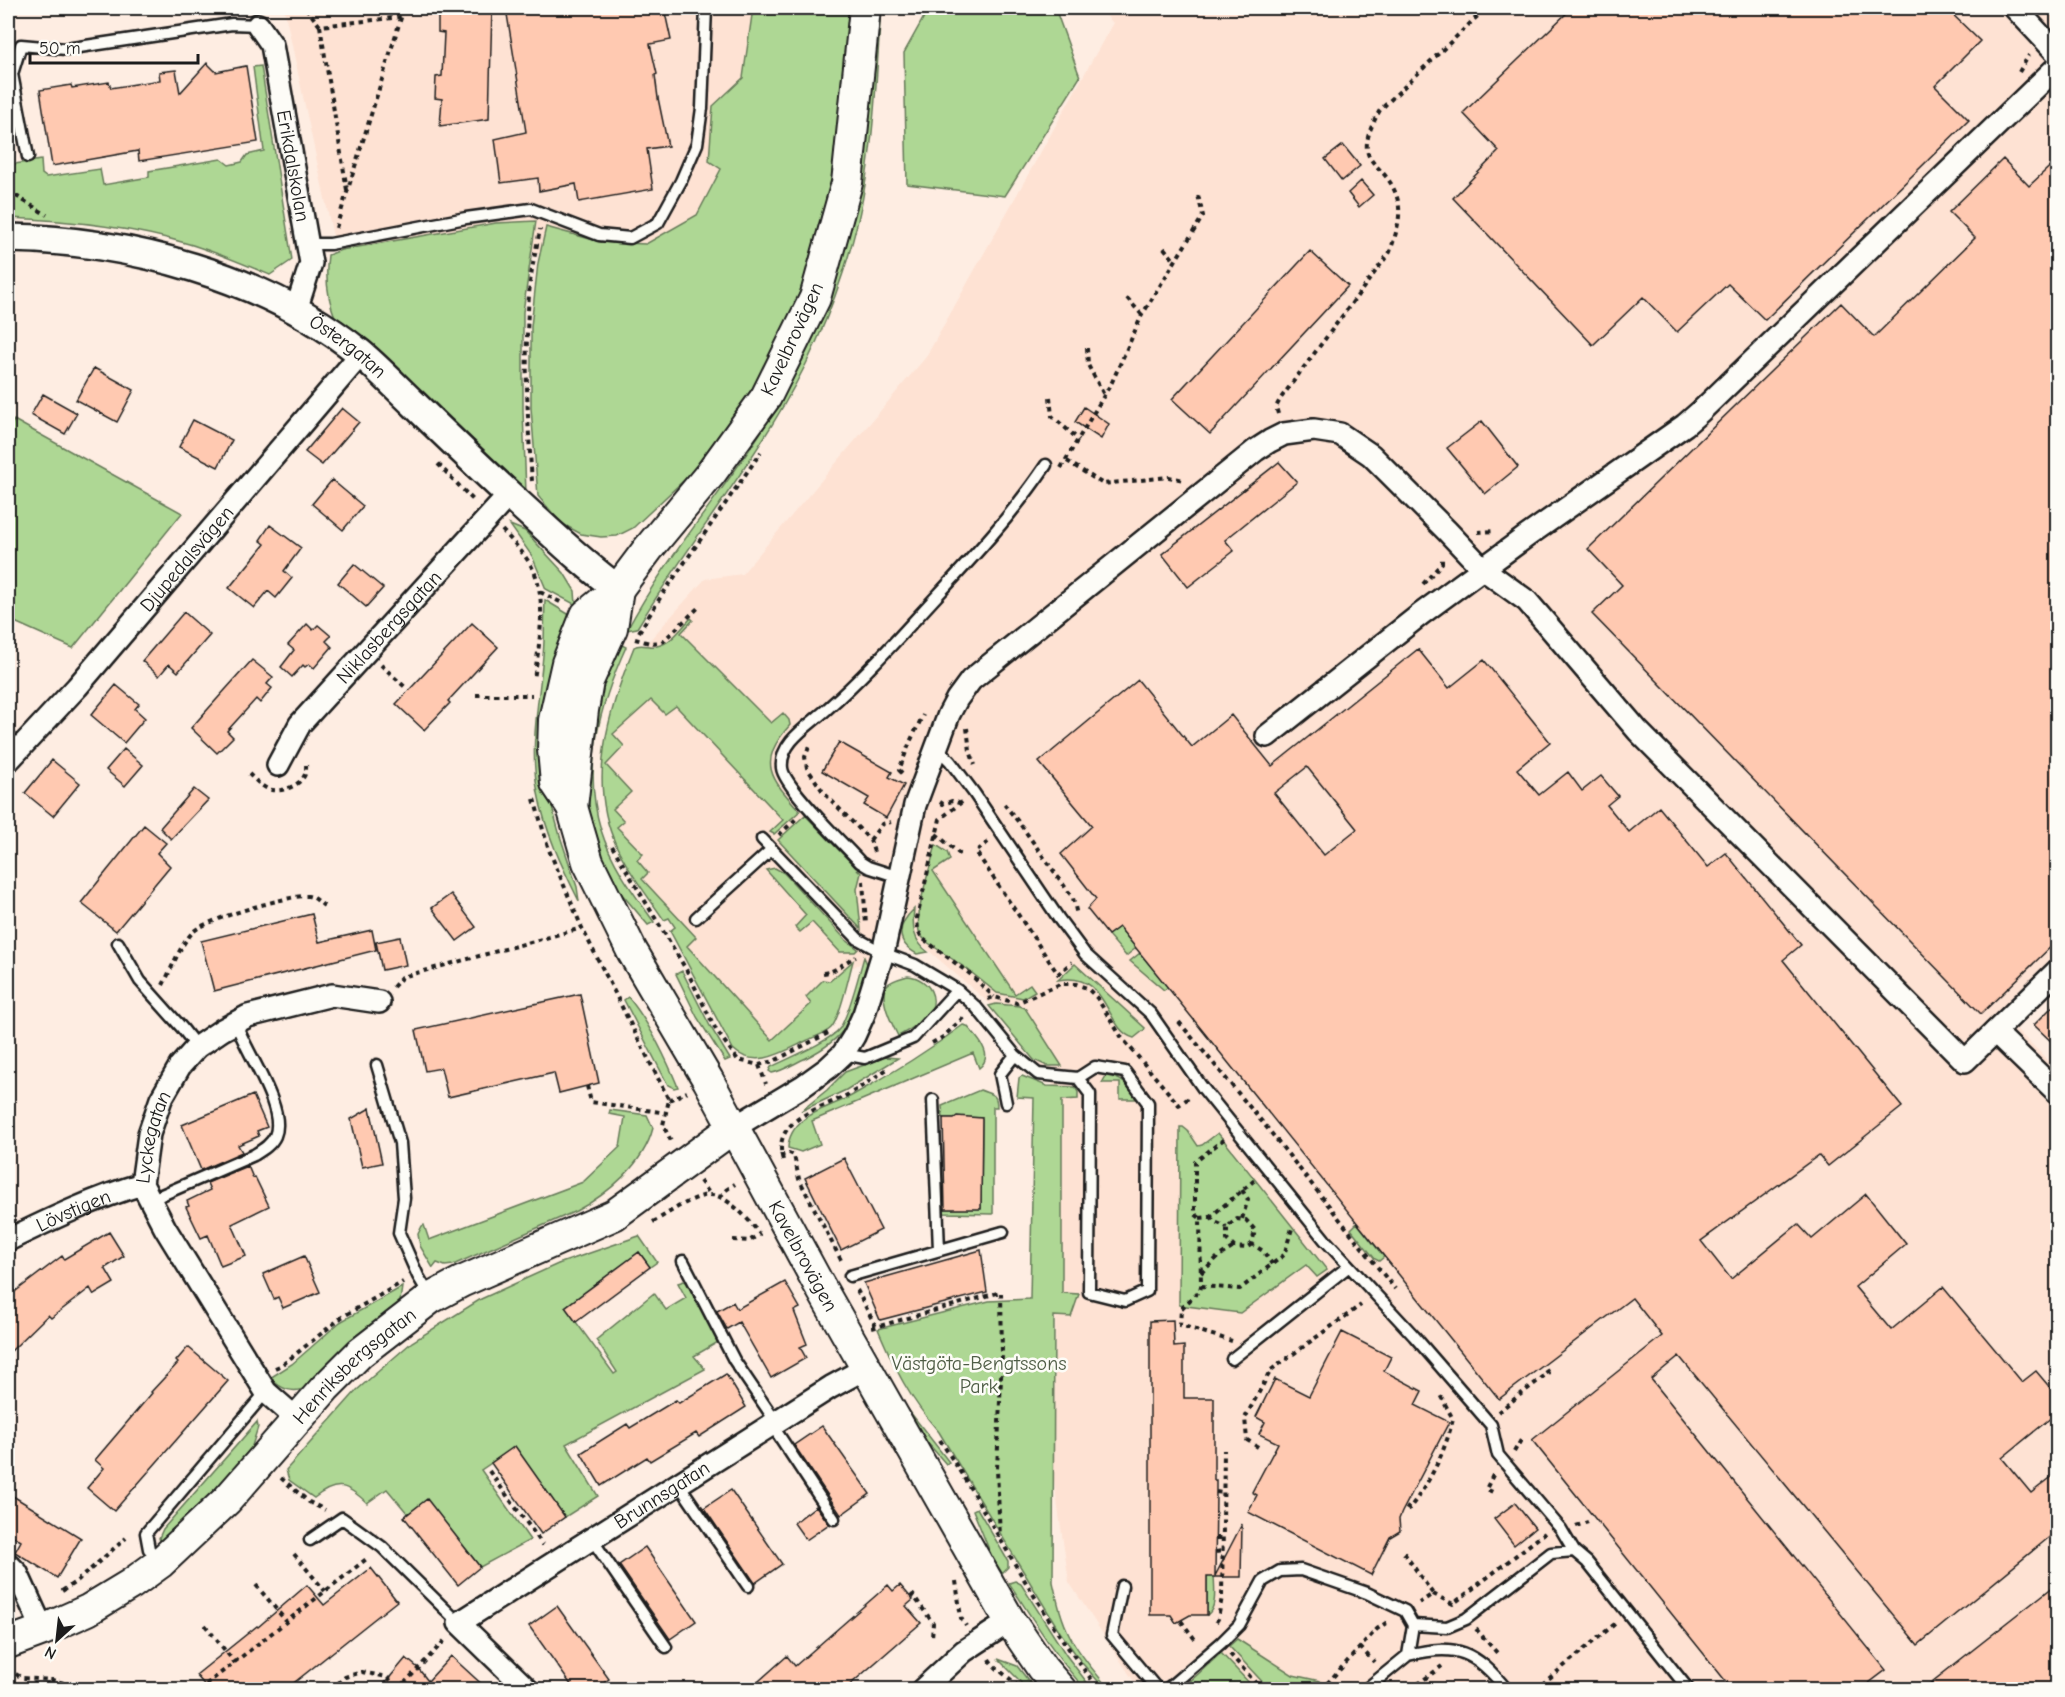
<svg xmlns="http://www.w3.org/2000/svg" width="2065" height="1697" viewBox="0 0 2065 1697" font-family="'Comic Neue',sans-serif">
	<rect width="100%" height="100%" fill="#feede2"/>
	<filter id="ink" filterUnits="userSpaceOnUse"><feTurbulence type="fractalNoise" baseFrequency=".0167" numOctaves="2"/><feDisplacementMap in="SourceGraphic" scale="12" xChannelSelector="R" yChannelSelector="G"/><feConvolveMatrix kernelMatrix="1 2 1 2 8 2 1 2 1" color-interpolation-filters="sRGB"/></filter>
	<g filter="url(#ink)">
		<!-- built -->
		<path fill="#fee2d3" d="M284,8H787L716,217L646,247L339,264Z
			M1099,8H2057L2058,988L2016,1029L2057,1069V1689H1143L1133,1680L1069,1582L1053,1474L1059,1092L990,1004L912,936L850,969L772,1041L687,946L610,827L606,740L639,652L705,579L742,574L926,357L1113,23Z"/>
		<!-- green -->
		<path fill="#aed794" stroke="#657a58" stroke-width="1.5" d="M753,8H849L842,98L833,181L812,259L789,321L761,377L729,429L699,466L633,528L617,536L601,537L581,534L561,523L538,496L531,408V327L538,263L546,227L601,242L646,244L697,215L721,169L709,161L713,106L743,78Z
			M878,8H881C877,64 875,123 866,179C857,240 833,309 806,364C759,458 691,539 637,628L627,630C671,547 737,478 783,396C817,338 840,276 854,210C857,196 862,181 864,166C870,113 873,60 878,8Z
			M929,8H1055L1080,77L1005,196L907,184L904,53Z
			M261,66L292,260L270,275C244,264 216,252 189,244C131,227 68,220 8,218V165L41,160L42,174L46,177L100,169L103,185L149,177V171L221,159L229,165L242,162L247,155L264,151L253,67Z
			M536,221L523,312V411L526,493L336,320C327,298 325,278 328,255L341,250L496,223Z
			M14,420L182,513L73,648L8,619V432Z
			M510,525L525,531L564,573L575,591L576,605L546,589L532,556Z
			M545,600L573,617L549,796L560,836L577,887L579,901C562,867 545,831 538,793C529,748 539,701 543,656C545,637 544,619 545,600Z
			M691,618L693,620L681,633L771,723L783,713L789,720L790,725C756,763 771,779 800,811L774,834L770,832L783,820L676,706L665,714L651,700L613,734L624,746L606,765L631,792L613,809L624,821L617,827L643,854L637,860L648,873L642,879L696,937L687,946L772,1040L811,1004L806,997L823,980L830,981L853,961C849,975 840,1019 831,1028C825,1034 813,1037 806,1041C783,1052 755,1070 733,1049L670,931L675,927L669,918L664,920C648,896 629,873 617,847C586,782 609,709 634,647C641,642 649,648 657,646C671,644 682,627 691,618Z
			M620,644L626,647C600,704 582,768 601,830C611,863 634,894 654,922L648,925L621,893L604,862L591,824L588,794L596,707L609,667Z
			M805,815L861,873L857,889L861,929L778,840Z
			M936,845L947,852L950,860L933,871L1015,994L1030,984L1035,991L1023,998L997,993L967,969L927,942C924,939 920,936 919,931C915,912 931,864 936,845Z
			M775,868L784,873L846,940L858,949L855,952H840L812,922L800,932L795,927L806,915L766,870Z
			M914,909C912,927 913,941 928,952L917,954C895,942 897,925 914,909Z
			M1119,927L1136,948L1126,956L1108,935Z
			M1140,953L1168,987L1164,990L1130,961Z
			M864,957L868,966C853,1014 854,1034 806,1058C795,1063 783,1071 772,1073L769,1071L771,1067C787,1059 831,1041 840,1028C850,1012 858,977 864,957Z
			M1075,964L1145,1028L1144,1030L1134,1038C1104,1030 1110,970 1058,980Z
			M682,971L710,1026L730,1059L725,1061L697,1017L676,974Z
			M908,976C929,978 942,1000 926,1017C918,1026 907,1031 898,1036C892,1024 879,999 886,986C891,980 901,978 908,976Z
			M628,997C648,1021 666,1058 678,1087L674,1088L668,1085L624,1000Z
			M996,1004L1020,1006L1025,1008L1062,1066H1047L1034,1060L989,1006Z
			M963,1025L967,1026C976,1037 996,1055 979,1068L973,1053L812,1121L820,1144L801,1152L788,1148C788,1138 794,1127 803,1120C817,1109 837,1104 853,1095C891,1074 928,1051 963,1025Z
			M886,1057L898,1058L846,1090L801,1111L827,1090L845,1072Z
			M1022,1076L1047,1086L1075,1087L1078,1092V1099L1062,1100V1293L1079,1294L1071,1317L1054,1316L1053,1582C1057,1600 1061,1619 1070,1636C1080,1656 1096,1673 1109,1689H1105L1082,1663L1060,1632L939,1432C909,1398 896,1371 878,1329L989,1301L1030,1299L1034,1098L1017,1097L1019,1078Z
			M1106,1076C1122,1077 1129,1086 1136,1099H1120V1083H1102Z
			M980,1090C992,1095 997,1093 997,1107H993V1214L943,1213V1209L981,1208L982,1118H943L942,1106Z
			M610,1110L647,1115L653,1128C644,1164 608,1194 576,1211L453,1265L445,1266L437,1263L433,1268L420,1246L418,1234L422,1226L424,1225L429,1240L583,1182L620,1147L625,1117L609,1114Z
			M1180,1127H1183L1188,1131L1198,1146L1202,1145L1218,1133L1327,1270L1317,1277L1306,1265L1240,1313L1179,1305Z
			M1357,1223L1384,1257L1379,1261L1375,1259L1351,1229Z
			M639,1236L657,1262L650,1267L639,1252L565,1307L614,1374L617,1372L596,1340L654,1293L666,1310L686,1298L678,1283L684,1281L689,1283L720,1341L694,1356L705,1369L566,1444L598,1496L565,1517L515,1447L481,1470L530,1540L480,1567L427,1500L408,1514L387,1489L367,1503C347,1484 337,1480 314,1498L289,1480L286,1470L357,1390L412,1342L481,1299L558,1264Z
			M402,1287L400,1301L395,1309L309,1387C293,1394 282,1390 270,1378L292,1364L340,1322Z
			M903,1403L949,1462L946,1464L914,1427Z
			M257,1422L258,1427L252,1446L255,1449L212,1500L161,1543L159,1538L163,1529Z
			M977,1508L1008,1561V1567L1002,1573L992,1557L973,1510Z
			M1207,1572L1214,1573C1214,1585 1218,1608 1207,1615Z
			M1015,1581L1021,1584L1066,1655L1092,1689H1085C1056,1657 1033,1619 1009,1583Z
			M1237,1639L1293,1675L1320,1681L1312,1689H1269L1229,1646Z
			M1221,1653L1255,1689H1184L1186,1685Z
			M998,1659L1017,1666L1035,1689H1025L1019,1680Z"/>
		<!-- building -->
		<path fill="#ffc9b1" stroke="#1c1c1c" stroke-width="1.5" fill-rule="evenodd" d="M444,8H492L489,119L440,126L442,99L435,98L436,77L442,76L444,33L438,32V10Z
			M506,8H664L671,40L650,44L657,74L655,75L658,98L668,146L647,149L653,189L579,202L576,184L539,191L538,178L501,183L495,139L526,132Z
			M1572,8H1946L1980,41L1935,86L1969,120L1765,320L1728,284L1677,332L1643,297L1593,345L1453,198L1499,151L1463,113Z
			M207,63L216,72L246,66L258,142L139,161L138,151L52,166L40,90L71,85L72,88L109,82L111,88L160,80L159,72L176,70L180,93Z
			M1343,145L1360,166L1342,181L1325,159Z
			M2003,159L2029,186L2058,159V940L1981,1014L1592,614L1622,585L1588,549L1841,303L1874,337L1975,238L1949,212Z
			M1361,181L1373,195L1359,207L1348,193Z
			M1310,251L1348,286L1210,434L1172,399Z
			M94,368L134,390L117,422L76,400Z
			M43,394L77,413L65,434L31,415Z
			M1084,407L1109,424L1101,439L1075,422Z
			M342,408L359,422L322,465L305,452Z
			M193,420L232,440L218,467L179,447Z
			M1482,421L1518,467L1485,494L1447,448Z
			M1279,462L1297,482L1225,540L1234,551L1188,587L1162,554Z
			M332,480L363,506L343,530L312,504Z
			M270,525L301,548L284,571L292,578L276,598L268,591L254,608L229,588L265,544L260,540Z
			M354,564L383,588L366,607L338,583Z
			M184,612L210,635L178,672L169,664L159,676L142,661Z
			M472,623L498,647L448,701L450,703L424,730L396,704Z
			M307,624L313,630L318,625L331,636L326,641L332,647L314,668L309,664L305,667L303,665L292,677L281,667L294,650L288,645Z
			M1418,649L1449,688L1484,660L1550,742L1517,769L1539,795L1568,772L1582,791L1601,776L1618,796L1607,805L1629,832L1659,807L1708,867L1726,853L1801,945L1783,960L1902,1107L1828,1166L1819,1155L1701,1241L1731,1279L1798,1224L1812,1239L1866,1194L1906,1244L1855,1287L1891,1330L1943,1287L2022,1382L2036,1371L2058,1397V1412L2002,1458L2031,1493L2058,1472V1530L1918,1645L1679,1356L1651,1379L1886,1670L1861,1689H1732L1532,1440L1662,1336L1632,1298L1499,1399L1119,927L1108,935L1087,909L1096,899L1061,854L1092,826L1039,762L1138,680L1192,747L1231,715L1272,766ZM1307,767L1357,829L1324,855L1274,793Z
			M252,660L273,677L267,684L272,688L260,703L256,699L227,731L233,737L217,753L191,728Z
			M116,685L139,704L135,709L145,718L124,743L91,715Z
			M839,742L892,772L889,777L904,785L886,818L864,805L869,798L822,771Z
			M124,749L143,765L125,786L106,770Z
			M52,760L80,783L53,816L25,793Z
			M194,789L208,800L171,839L160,828Z
			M144,825L166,843L157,853L170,866L116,931L81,903Z
			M451,894L476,927L457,941L432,908Z
			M312,914L319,942L372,930L376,950L214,991L201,941Z
			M400,937L406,965L382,970L376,942Z
			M580,994L599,1083L559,1093L554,1073L448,1097L441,1068L425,1071L416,1030Z
			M2058,1001V1048L2034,1025Z
			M253,1095L267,1127L257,1131L259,1136L238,1145L242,1152L201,1170L182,1125Z
			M370,1108L382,1163L362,1167L351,1119Z
			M957,1116L982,1118L981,1209H945L943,1118H954Z
			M844,1158L881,1230L841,1250L805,1178Z
			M248,1166L253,1178L255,1177L269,1206L232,1224L246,1256L221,1266L208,1235L201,1238L186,1207L189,1206L187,1201L210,1190L207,1183Z
			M109,1232L124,1256L105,1268L114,1283L94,1295L90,1288L51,1318L48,1315L8,1354V1297L62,1256L64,1259Z
			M981,1250L987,1292L880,1320L864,1283Z
			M639,1252L650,1267L576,1322L565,1307Z
			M304,1256L320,1292L283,1308L278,1297L274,1299L263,1274Z
			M785,1282L800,1308L794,1311L807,1344L800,1347L806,1358L771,1378L739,1322L727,1329L717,1311L733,1302L737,1309Z
			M1173,1320L1174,1347L1184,1346V1398H1214V1480H1216V1492L1215,1576L1242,1524L1241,1577H1207V1615H1190L1176,1623L1171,1615H1150V1321Z
			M1342,1332L1391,1357L1384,1371L1422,1391L1415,1405L1449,1422L1402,1512L1399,1519L1400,1531L1390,1537L1371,1575L1248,1512L1257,1495L1252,1492L1278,1443L1259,1434L1265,1422L1256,1417L1275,1379L1309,1396Z
			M188,1347L228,1381L114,1511L87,1488L104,1468L95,1460L152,1393L151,1392L178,1363L176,1361Z
			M726,1374L746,1407L699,1437L696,1433L650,1461L647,1457L601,1486L581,1453L627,1424L630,1428L676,1400L679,1403Z
			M822,1426L870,1494L841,1515L794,1445Z
			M515,1446L565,1517L541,1534L491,1463Z
			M731,1490L782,1564L755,1583L704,1508Z
			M8,1493L81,1538L57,1578L15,1552L21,1541L8,1533Z
			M427,1499L480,1567L458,1585L404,1517Z
			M1515,1503L1535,1528L1514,1545L1494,1519Z
			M816,1506L829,1524L806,1540L794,1523Z
			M645,1547L696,1621L670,1639L619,1565Z
			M371,1568L397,1601L286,1689H208L196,1675L257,1626L258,1627L307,1585L324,1605Z
			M2058,1583V1689H1923Z
			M888,1585L893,1591L900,1585L913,1600L906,1606L921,1623L845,1689H750L787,1656L795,1666Z
			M557,1606L609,1679L595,1689H574L529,1626Z
			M451,1656L487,1689H380L406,1658L418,1668L428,1681Z"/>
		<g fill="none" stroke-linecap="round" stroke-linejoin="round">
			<defs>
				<path id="service" d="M28,157L12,74L21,45L66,49L232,24L258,25
					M307,244H330L466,218L531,209L599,235L630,238L658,223L681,181L697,144L702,108L706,8
					M936,747L950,761L974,793L1059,919L1085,954L1151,1014L1202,1087L1325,1240L1414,1336L1491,1425L1498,1455L1561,1529L1574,1551
					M762,839L858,939L883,953L915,965L957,990L976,1007L1015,1055L1038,1074L1078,1078L1095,1067L1125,1072L1148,1103L1147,1291L1125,1301L1089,1292L1090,1094L1078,1078
					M899,877L868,867L860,862C845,845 784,787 782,768C779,742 810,725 827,709C866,675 900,636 935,598C975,555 1013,514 1046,465
					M696,918L772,849
					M118,943L140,981L182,1028L197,1047
					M843,1054L865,1058L913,1038L957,990
					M377,1065L400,1143L404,1198L399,1233L418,1276L430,1296
					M933,1100L939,1250
					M1006,1103L1000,1074L1015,1055
					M150,1200L254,1155C262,1150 271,1145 275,1136C287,1109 245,1051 236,1023
					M683,1261L734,1360L776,1422
					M850,1276L1003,1232
					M1232,1359L1349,1266
					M772,1425L834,1519
					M678,1483L748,1586
					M591,1538L666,1647
					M310,1540L342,1518L382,1547L459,1623
					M160,1562L149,1549L146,1533L266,1392
					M1122,1586L1112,1635L1158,1690
					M1413,1625L1447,1627L1466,1619L1551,1553L1574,1551L1587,1562L1689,1690
					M1408,1655C1457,1643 1475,1651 1507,1690
					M1166,1690L1221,1643L1239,1625L1263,1581L1280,1571L1301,1570L1367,1593L1405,1611L1413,1625L1408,1655L1365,1690"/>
				<g id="minor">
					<path d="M2015,8L2058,54"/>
					<path id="s1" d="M258,25L272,45L311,263L296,310"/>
					<path d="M1267,736L1421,614L1527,536L1685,425L1701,411L2058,66"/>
					<path id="s2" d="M8,761L77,687L361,354"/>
					<path id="s3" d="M278,765L300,724L509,495"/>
					<path d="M1995,1032L2058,1093"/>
					<path d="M733,1128L803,1086L828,1068L843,1054L854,1036L864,1014L883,953L915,805L949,714L957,699L971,680L1256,450L1270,441L1284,434L1314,430L1340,434L1371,455L1447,531L1483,569L1527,601L1638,731L1965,1061L2058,970"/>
					<path id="s4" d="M8,1240C51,1219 95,1198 142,1184"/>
					<path id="s5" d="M298,1420L266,1392L165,1228L142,1184L149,1134L161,1099L180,1066L197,1047L222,1030L248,1016L332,995L379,1002"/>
					<path d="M8,1564L17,1573L43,1630"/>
					<path id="s6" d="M528,1690L459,1623L831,1387L866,1368"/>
					<path d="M922,1690L964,1651L1010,1621"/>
				</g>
				<g id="tertiary">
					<path id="s7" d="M8,238C128,240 265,276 360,353C378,368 395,386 413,403C454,443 496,483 538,521C564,545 589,568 618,589"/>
				</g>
				<g id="secondary">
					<path id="s8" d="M865,8L847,183L815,298L766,397L711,473L648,549L618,589L586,615L567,663L554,720L553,750L556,783L572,807L588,862L632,951L708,1080L818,1283L1010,1621L1042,1668L1061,1690"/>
					<path d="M572,807L583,710L588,681L612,628L618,589"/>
					<path id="s9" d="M8,1643L43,1630L88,1610L131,1584L160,1563L227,1500L325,1388L360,1353L431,1298L461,1282L614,1215L733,1128"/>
				</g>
			</defs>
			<!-- service casing -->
			<use href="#service" stroke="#1c1c1c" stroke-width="15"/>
			<!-- minor casing -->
			<use href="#minor" stroke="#1c1c1c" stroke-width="26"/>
			<!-- tertiary casing -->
			<use href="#tertiary" stroke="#1c1c1c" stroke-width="32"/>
			<!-- secondary casing -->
			<use href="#secondary" stroke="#1c1c1c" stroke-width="34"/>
			<!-- path -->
			<path stroke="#1c1c1c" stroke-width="4" stroke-dasharray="4.5 4.5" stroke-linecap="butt" d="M306,8L320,26
				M2019,72L2029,55
				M347,190L320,26L401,17
				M8,191L47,215
				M336,228L404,8
				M1164,248L1175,261
				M1127,298L1142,315
				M1087,348L1088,365L1104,395
				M1050,397L1052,416L1079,440
				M1278,414L1276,407L1281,398L1390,252C1395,236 1402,218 1398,201C1387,156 1346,170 1380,110L1486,8
				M1067,461L1103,484L1169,477L1184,480
				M438,464L474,501
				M1061,468L1112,382L1142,315L1203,216L1198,195
				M532,481C527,415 524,349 530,283C532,265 537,247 540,229
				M502,530C514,543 526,555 534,571C547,601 539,647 534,679
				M1478,532L1494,531
				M1423,584L1442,563V557
				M540,592L564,604
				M639,632L660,598L761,452
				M635,639L650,643L662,642L699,607
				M381,665L405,687
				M476,695H532
				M967,728L970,751L975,765
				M809,747L805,757L807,768L824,793L870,840L874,852
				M902,773L899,770L910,742L923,715
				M249,774C254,779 261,786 268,789C278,793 295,788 302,779C307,774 306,767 306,761
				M534,799L549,850L582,928L669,1100L663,1125L671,1141
				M940,802L943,804L952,801L962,804
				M962,802L940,819L917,918L918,930L922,938L970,974L994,997
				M1004,804L1020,824L1073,898L1077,915
				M936,834L961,855
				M779,835L797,818
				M870,840L882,824L891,822
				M988,842L976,852L1058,974L1072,962
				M612,846L687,971L716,1030L738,1060L759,1065L774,1061L830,1032
				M863,881L866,924
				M823,973C839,971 841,963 856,957
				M163,985C172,968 180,945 193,932C204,920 292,894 308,896C315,897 319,902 324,906
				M393,987L402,977L582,928
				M988,999L994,997L1017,1003L1060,984H1076L1087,988L1097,998L1122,1038L1179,1105L1190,1097
				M1179,1022L1268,1129L1395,1289
				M932,1043L943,1037L965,1016
				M759,1065L766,1084
				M587,1086L591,1102L667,1113
				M669,1100L687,1092
				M1224,1139L1195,1162V1214L1200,1218L1201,1286L1200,1290L1181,1309L1180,1325L1232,1341
				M780,1156L789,1153L794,1155L799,1179L842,1262
				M783,1160C770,1118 824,1108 849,1094C863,1086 876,1076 889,1068
				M700,1181L710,1194
				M1242,1190L1248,1199L1242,1219
				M720,1197L726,1190L735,1184
				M1210,1217L1215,1222L1227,1227
				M1200,1218L1210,1217L1256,1179
				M653,1222C669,1213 689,1198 708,1195C726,1193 749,1220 759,1233
				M733,1240L749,1241L760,1234
				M1252,1244L1246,1248L1234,1247L1227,1240V1227L1237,1219L1246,1220L1255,1230L1252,1244L1263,1251L1272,1264
				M1201,1273L1219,1256L1234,1247
				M1201,1286L1240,1289L1284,1255L1293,1225
				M857,1290L876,1327
				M872,1328L1001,1292L1002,1355L997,1469L1000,1537
				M275,1368L282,1365L342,1317L403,1282
				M1498,1412L1548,1373L1545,1368
				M940,1440C994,1522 1037,1613 1100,1690
				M1258,1447L1247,1440L1245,1418L1271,1370L1361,1305
				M1514,1452L1521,1440L1519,1438
				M489,1471L543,1545
				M1493,1475L1486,1489L1495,1493
				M281,1478L309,1502L325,1510
				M1216,1492L1223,1493
				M1406,1507L1409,1509C1430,1482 1445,1452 1453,1419L1439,1393
				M1576,1526L1588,1522
				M1216,1538H1223
				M1216,1552L1222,1551
				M1404,1553L1433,1594L1419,1603
				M294,1554L325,1591
				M956,1581L961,1618L966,1626
				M256,1585L286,1621
				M62,1591L77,1581L126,1538
				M1433,1594L1453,1604L1545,1533
				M911,1597L913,1595L933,1623L932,1638
				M1181,1621L1197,1642
				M1216,1622L1218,1619L1222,1597L1224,1450
				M205,1625L235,1663
				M1476,1629L1499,1655
				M1360,1647L1374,1662
				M1230,1654L1262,1690
				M989,1659C997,1672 1012,1677 1020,1690
				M8,1669L22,1678L52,1680L92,1690
				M199,1690L369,1557
				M331,1690L345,1677L362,1672L387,1677L399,1689
				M398,1690L445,1640
				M1321,1690L1377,1629L1389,1621
				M1410,1690L1442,1666
				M1535,1690L1616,1623"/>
			<!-- service -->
			<use href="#service" stroke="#fdfcf7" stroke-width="10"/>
			<!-- minor -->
			<use href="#minor" stroke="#fdfcf7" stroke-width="21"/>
			<!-- tertiary -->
			<use href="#tertiary" stroke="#fdfcf7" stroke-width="27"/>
			<!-- secondary -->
			<use href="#secondary" stroke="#fdfcf7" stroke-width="30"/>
		</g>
	</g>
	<g text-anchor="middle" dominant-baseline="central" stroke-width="5" stroke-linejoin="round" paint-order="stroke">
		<!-- street labels -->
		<g font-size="20" fill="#1c1c1c" stroke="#fdfcf7">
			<text stroke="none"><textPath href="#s1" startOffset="147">Erikdalskolan</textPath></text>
			<text transform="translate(792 339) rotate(-65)">Kavelbrovägen</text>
			<text stroke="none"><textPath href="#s7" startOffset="363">Östergatan</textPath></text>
			<text stroke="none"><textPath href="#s2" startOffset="270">Djupedalsvägen</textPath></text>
			<text stroke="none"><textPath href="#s3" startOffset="178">Niklasbergsgatan</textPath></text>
			<text stroke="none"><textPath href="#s5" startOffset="333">Lyckegatan</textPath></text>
			<text stroke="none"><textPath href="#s4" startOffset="72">Lövstigen</textPath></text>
			<text stroke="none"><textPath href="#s8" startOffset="1398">Kavelbrovägen</textPath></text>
			<text stroke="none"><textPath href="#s9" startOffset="450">Henriksbergsgatan</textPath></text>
			<text stroke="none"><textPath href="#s6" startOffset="336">Brunnsgatan</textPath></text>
		</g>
		<!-- park labels -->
		<g font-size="20" fill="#4f5d46" stroke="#fdfcf7">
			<text x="979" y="1363">Västgöta-Bengtssons<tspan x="979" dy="23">Park</tspan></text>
		</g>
	</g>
	<!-- margin -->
	<rect width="2065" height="1697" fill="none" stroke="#fdfcf7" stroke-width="30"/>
	<rect x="15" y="15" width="2035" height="1667" fill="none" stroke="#1c1c1c" stroke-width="2" filter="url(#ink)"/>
	<!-- north arrow -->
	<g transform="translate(57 1640) rotate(207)" stroke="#fdfcf7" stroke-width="4.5" paint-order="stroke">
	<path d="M0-4.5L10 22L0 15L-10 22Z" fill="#1c1c1c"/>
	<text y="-9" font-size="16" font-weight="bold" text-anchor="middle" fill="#1c1c1c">N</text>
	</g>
	<!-- scale -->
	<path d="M30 54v9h168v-9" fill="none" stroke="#1c1c1c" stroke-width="3"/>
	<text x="39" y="54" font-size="18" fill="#1c1c1c" stroke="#fdfcf7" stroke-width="4.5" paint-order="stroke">50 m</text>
</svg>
